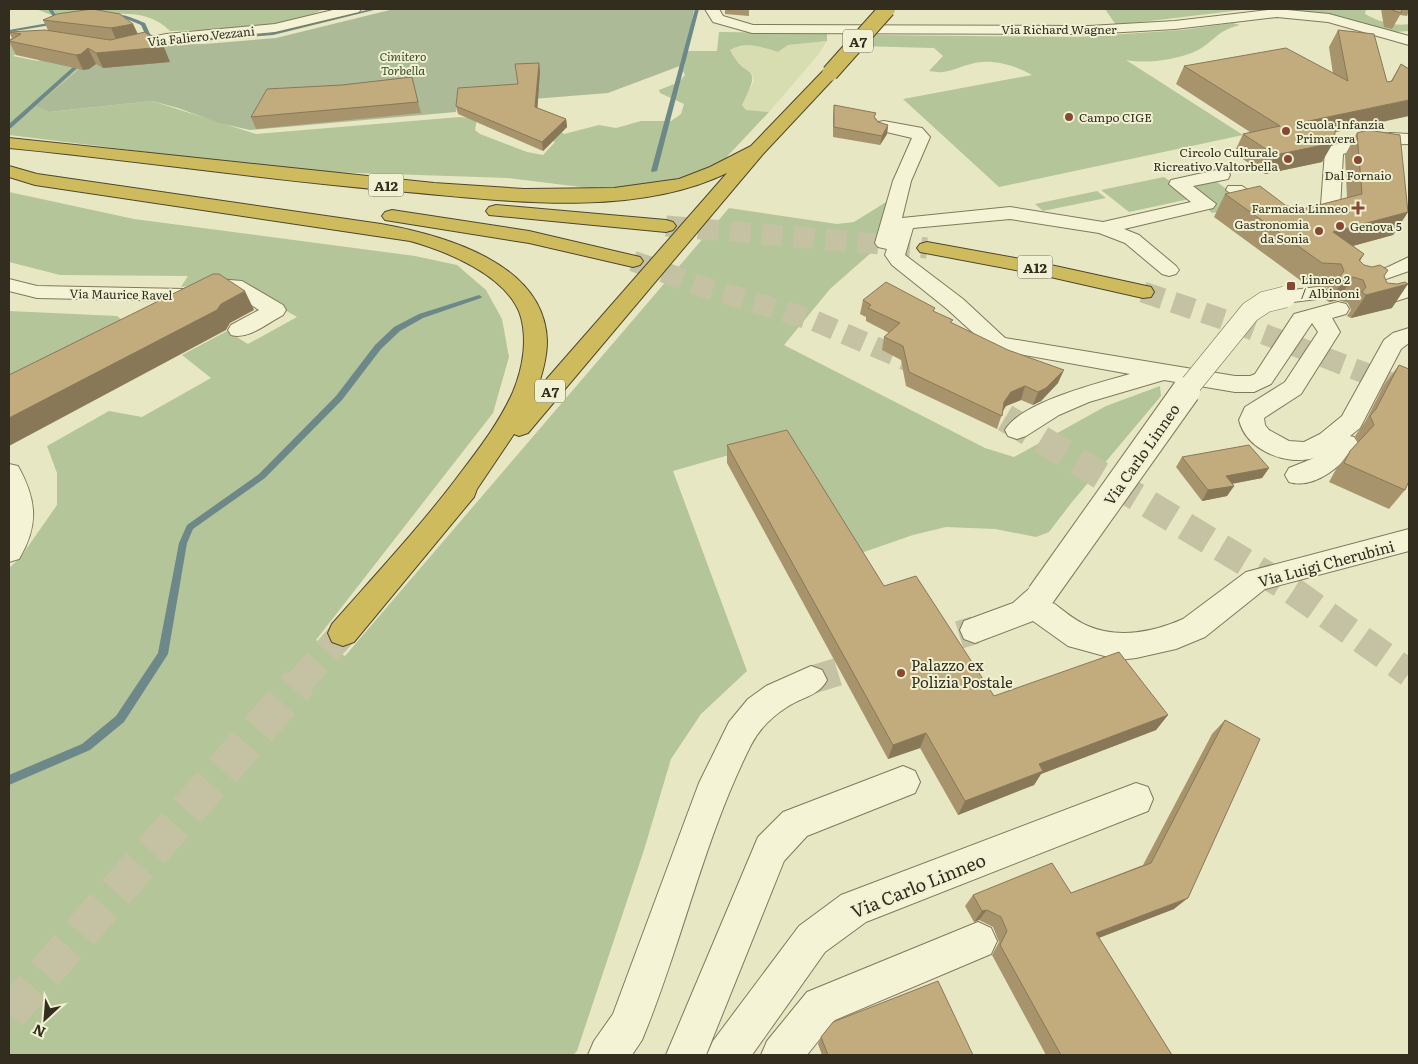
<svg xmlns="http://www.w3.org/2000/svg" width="1418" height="1064" viewBox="0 0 1418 1064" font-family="Literata,serif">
	<rect width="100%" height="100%" fill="#e8e7c3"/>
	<!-- farmland -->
	<path fill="#d8ddb1" d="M827,41L818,55L769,112L746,110L742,104L754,81L753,76L735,59L729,50L736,47L755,45L778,52L788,45Z"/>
	<!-- green -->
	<path fill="#b4c599" d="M35,9H324C279,32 220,29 170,31C140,0 95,21 57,16C50,15 42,11 35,9Z
		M1105,9H1250L1116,25Z
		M1274,9H1366L1365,14C1377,21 1395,27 1409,24V31L1395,32L1320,13Z
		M1233,23L1240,25C1215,31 1214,43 1194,52C1175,60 1145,64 1126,60L1243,135L999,187L903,99L1032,75C1015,65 990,58 971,64C955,68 946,75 929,71L943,56L934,48L857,46L873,35L1079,37L1182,30Z
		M719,32L827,33V41L788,45L778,52C762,47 746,41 730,50C746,82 764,61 742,105L746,110L769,112L721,163L692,175L658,183L597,189L508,178L300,171L9,135V40L12,48L25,49L13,56L38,61L46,58L85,63L37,106L49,112L152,101L256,134L460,117L477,119L475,130L480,134L527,152L543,155L555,142L540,134L558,130L564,134L599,125L616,128L641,121H671L681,114L684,104L660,93L659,90L679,82L685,75L683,71L685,64L683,51H717Z
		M1164,177L1194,198L1129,212L1101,190Z
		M1213,179L1249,206L1212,213L1184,185Z
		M1097,191L1106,198L1043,211L1035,204Z
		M9,192L134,219L415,256L457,265L486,290L502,319L509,357L493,413L316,640L345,656L729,208L837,224L854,222L891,199L872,252L830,289L784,345L985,448L1014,457L1106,406L1160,386L1161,396L1072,502L1049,532L1036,537L995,529L946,527L913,535L861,553L788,438L673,471L747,671L701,714L671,759L644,850L577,1051L573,1055H9V568L20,558L57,505V473L47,446L109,411L142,417L211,378L182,355L227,331L248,344L297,317L233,280L181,287L188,276L60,275L9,262Z
		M9,311L117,316L134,330L9,397Z"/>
	<!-- cemetery -->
	<path fill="#adba97" d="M394,9H694L685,64L608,93L457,105L456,112L250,130L219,123L178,108L152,101L49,112L36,106L96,54L145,45L205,44L276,38Z"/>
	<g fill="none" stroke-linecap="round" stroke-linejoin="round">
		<!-- stream -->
		<path fill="#6d8888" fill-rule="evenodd" d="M48,9H52L58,18L57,24L9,32V30L54,22V18Z
			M371,9H378L273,35L163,44L146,36L141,25L122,17H113L111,16C122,12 134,19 145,23L150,34L164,42L273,33Z
			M695,9H699L657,171L652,172L651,171Z
			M81,60L85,61L11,128L9,129V124Z
			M479,295L482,297L481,298L423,318L400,331L381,349L342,400L265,478L193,529L187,543L168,654L124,722L90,750L9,785V775L82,744L116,716L158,653L179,543L187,525L259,474L336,396L375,345L394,327L419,314Z"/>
		<!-- minor-tunnel -->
		<path stroke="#c4c2a2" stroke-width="28" stroke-dasharray="28 14" stroke-linecap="butt" d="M919,647L975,630
			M811,680L876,660"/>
		<!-- highway-tunnel-far2 -->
		<path stroke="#c4c2a2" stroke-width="21" stroke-dasharray="21 11" stroke-linecap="butt" d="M666,226L927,248
			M633,261L704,287L815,321L915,364
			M1143,292L1243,326L1409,390"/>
		<!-- highway-tunnel-far1 -->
		<path stroke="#c4c2a2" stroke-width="28" stroke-dasharray="28 14" stroke-linecap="butt" d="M969,396L1293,591L1409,673
			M299,683L343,633"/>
		<!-- highway-tunnel -->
		<path stroke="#c4c2a2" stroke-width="36" stroke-dasharray="36 18" stroke-linecap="butt" d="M9,1014L300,682"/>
		<defs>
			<path id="minor" d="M337,9H361L359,12L275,32L166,42L119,53L111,48L114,45L166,34L275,24Z
				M705,9H719L723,16L753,25L1089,26L1175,21L1277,9L1329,14L1409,36V45L1328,22L1277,17L1175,29L1089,34L752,33L713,22Z
				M884,121L922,128L930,137L911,181L902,218L1010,207L1103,222L1191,202L1169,184L1171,180L1221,169L1228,171L1230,175L1228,179L1193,186L1216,204L1213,208L1124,229L1139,235L1176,266L1179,270L1176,274L1169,276L1162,274L1125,243L1099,233L1010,219L913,228L905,255L963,299L1005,338L1235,376H1250L1255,374L1294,314L1338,302L1346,304L1349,309L1346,314L1332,318L1340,332L1301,394L1264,418L1265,425L1269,430L1289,441L1304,442L1320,434L1342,416L1384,340L1393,333L1409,328V343L1401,349L1360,428L1350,436L1354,437L1358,443C1345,464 1315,490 1289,482L1285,475L1289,468L1314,458C1286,466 1246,450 1239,420L1245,407L1285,382L1318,332L1312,323L1271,384L1254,392H1235L1164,380L1089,402L1059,415L1026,436L1017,439L1008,436L1005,430C1021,402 1099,383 1130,374L991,349L947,309L892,265L885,255L887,249L878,247L875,243L893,181L912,138L878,130L875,126L878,122Z
				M1391,133L1409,134V144L1371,145L1343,154L1340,208L1337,212L1281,228L1274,226L1226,190L1228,186H1242L1284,215L1321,205L1325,151L1328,147L1361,136Z
				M1409,257V271L1357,289L1350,287L1346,283L1350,279L1388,267Z
				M9,279L37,286L184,289L217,279L242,281L283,305L286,310L283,315C267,323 249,340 231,335L228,330L231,325L259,310L230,291H219L185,301L37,298L9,291Z
				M1409,284V297L1381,306L1373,305L1370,300L1373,295Z
				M1317,287L1325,288L1328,293L1325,298L1285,303L1277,302L1274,297L1277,292Z
				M9,464L18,466C37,500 39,526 19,559L9,562Z
				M1409,529V551L1265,589L1205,637L1176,649L1136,658L1119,660L1068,646L1033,621L975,643L964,639L960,630L964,621L1013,603L1031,587L1041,583L1051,587L1056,595L1052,602C1063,610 1075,621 1088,626C1118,639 1154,632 1183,619L1246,572Z
				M811,666L822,670L827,680C819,696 802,697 787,707C773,716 759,729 751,745C704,838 682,944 642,1040L632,1055H588L594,1041L613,1014L699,783L729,722L748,699L766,686Z
				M903,766L915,771L920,782L915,793L807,836L784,861L706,1055H666L758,837L783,812Z
				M1136,783L1148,787L1153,799L1148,811L866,922L825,952L752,1055H707L713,1041L799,926L841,895Z
				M978,922L991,928L997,941L991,954L835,1020L807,1055H761L767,1041L807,992Z"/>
			<path id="highway" d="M830,68L838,73L836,76L763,154L528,433L519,436L514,434L477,489L474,497L354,642L343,646L332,642L328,633L332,624C376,574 422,525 462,471C481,446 500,421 513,392C523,368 528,339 520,314C506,275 446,251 410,241L35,185L9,177V166L37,174L381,224C443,235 545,263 547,341C547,358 542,374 537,390L727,173C634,218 507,201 407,192C274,181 142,161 9,148V138L434,183L524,189L614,188L679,179L710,167L751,146L824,70Z
				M496,205L666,220L673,222L676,226L673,230L666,232L489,215L486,211L489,207Z
				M392,210L529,231L640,257L643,261L640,265L633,267L529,243L385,220L382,216L385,212Z
				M927,242L1037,262L1151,287L1154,292L1151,297L1143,298L1037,274L920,252L917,248L920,244Z"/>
		</defs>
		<!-- minor casing -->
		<use href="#minor" stroke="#80795c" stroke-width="2"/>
		<!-- highway casing -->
		<use href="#highway" stroke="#4e4630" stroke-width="2"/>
		<!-- minor -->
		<use href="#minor" fill="#f4f3d5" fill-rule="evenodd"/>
		<!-- highway -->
		<use href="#highway" fill="#cebb5d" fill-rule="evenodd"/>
		<defs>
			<path id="minor-bridge-far1" d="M1185,392L1250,312L1265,302L1285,297"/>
			<path id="minor-bridge" d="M1041,595L1186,391"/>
			<path id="highway-bridge" d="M830,73L887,9"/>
		</defs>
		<!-- minor-bridge-far1 casing -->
		<use href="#minor-bridge-far1" stroke="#80795c" stroke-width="22" stroke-linecap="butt"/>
		<!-- minor-bridge casing -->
		<use href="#minor-bridge" stroke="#80795c" stroke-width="30" stroke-linecap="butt"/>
		<!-- highway-bridge casing -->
		<use href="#highway-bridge" stroke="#4e4630" stroke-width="18" stroke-linecap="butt"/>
		<!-- minor-bridge-far1 -->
		<use href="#minor-bridge-far1" stroke="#f4f3d5" stroke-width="21"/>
		<!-- minor-bridge -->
		<use href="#minor-bridge" stroke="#f4f3d5" stroke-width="28"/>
		<!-- highway-bridge -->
		<use href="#highway-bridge" stroke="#cebb5d" stroke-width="16"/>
	</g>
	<!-- wall -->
	<path fill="#a7946c" d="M725,9H749V16L725,14Z
		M1381,9H1409V11L1407,16L1400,15L1392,29L1384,27Z
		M43,20L133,24L138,34L170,62L103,68L96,64L89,69L83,70L16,55L9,42V40L12,38L9,32L48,30Z
		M1338,30L1387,82L1391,81L1401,64L1409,69L1335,132L1322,162L1265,174L1234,153L1243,134L1250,132L1176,84L1184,66L1333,74L1329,47Z
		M540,71L537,108L566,119L567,127L543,151L458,114L456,106L518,84Z
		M412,77L421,113L256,129L251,117L342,85Z
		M834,105L876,118L878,122L888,125L887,134L880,145L833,137V115Z
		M1357,133L1408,212L1393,235L1353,246L1364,254L1360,261L1364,265L1384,276L1392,308L1351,318L1347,316L1351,310L1348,303L1338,300L1329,302L1326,300L1329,293L1327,287L1308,286L1214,217L1225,194L1285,205L1299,210L1347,198L1345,155Z
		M863,300L935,312L952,323L1058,383L1041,401L1033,405L1021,400L1006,406L1003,411L997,429L906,386L901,360L882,350L884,337L889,333L866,321V317L860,314Z
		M1399,365L1405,490L1389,509L1329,482L1335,471L1350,451L1358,442L1355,436L1365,422L1384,385Z
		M727,445L884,586L994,696L1168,715L1156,730L1041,774L1034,785L958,815L920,748L888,759L727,463Z
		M1182,457L1269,468L1262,478L1232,484L1234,486L1227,496L1202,501L1176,467Z
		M1225,720L1174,909L1099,938L1172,1055H1046L992,955L999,942L993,927L979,920L974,922L965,906L973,895L1071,893L1143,865L1212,734Z
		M821,1037L973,1055H822L818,1044Z"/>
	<!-- shaded-wall -->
	<path fill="#887858" d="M133,24L139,37L117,41L111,28Z
		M164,47L170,62L103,68L96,53Z
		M88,48L96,64L89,69L83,70L76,55Z
		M539,63L540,71L537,115L535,107Z
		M1409,100V116L1295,141L1304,122Z
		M566,119L567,127L543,151L542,142Z
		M888,125L887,134L880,145L882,136Z
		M1333,143L1322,162L1265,174L1275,155Z
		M1408,212L1393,235L1319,255L1333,232Z
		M1364,254L1349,278L1353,277L1338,300L1329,302L1344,279Z
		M1408,284L1392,308L1351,318L1366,295Z
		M245,291L254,310L230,323L226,330L9,446V418Z
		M1064,370L1058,383L1041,401L1033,405L1038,392Z
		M1025,386L1021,400L1006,406L1000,415L1004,402L1011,392Z
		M1269,468L1262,478L1219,486L1226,476Z
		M1234,486L1227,496L1202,501L1208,490Z
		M1168,715L1156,730L1041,774L1034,785L958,815L965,801L1039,764Z
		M926,733L920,748L888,759L893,745Z
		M1188,898L1174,909L1085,943L1096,933Z
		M987,910L979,920L974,922L982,911Z"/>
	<!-- building -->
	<path fill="#c2ac7d" stroke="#887858" d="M92,9L120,14L133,24L111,28L43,20L57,14Z
		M1392,9H1402L1401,13L1392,10Z
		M45,30L110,40L145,32L164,47L96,53L88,48L81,54L76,55L9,41L21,34L9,32Z
		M1338,30L1374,34L1387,82L1392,81L1401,64L1409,69V100L1304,122L1336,128L1333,143L1275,155L1243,134L1280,126L1184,66L1286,48L1348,81Z
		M539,63L535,107L566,119L542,142L456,106L458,88L518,84L515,64Z
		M412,77L418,102L251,117L267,89L342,85Z
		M834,105L876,113L874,117L878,122L888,125L882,136L834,127Z
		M1368,130L1400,135L1408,212L1333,232L1364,254L1359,260L1364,265L1372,267L1380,265L1388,270L1384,276L1387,283L1397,284L1405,282L1408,284L1366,295L1362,292L1366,287L1363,280L1353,277L1344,279L1340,276L1344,271L1341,264L1322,263L1225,194L1260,186L1285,205L1299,210L1362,194L1357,133Z
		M213,274H219L245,291L221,304L217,310L9,418V375Z
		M886,282L935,308L933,311L953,320L950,322L1008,350L1064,370L1046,388L1038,392L1025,386L1011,392L1004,402L1002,416L909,372L903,346L884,337L900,323L868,308L871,305L863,300Z
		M1399,365L1409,369V481L1405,490L1344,463L1350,451L1374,425L1370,416L1376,409Z
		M787,430L884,586L916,576L994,696L1119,652L1168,715L1039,764L1043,771L965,801L926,733L893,745L727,445Z
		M1249,445L1269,468L1226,476L1234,486L1208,490L1182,457Z
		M1225,720L1260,739L1188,898L1096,933L1172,1055H1061L1000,945L1007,931L1001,917L987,910L982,911L973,895L1052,863L1071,893L1151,863Z
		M938,981L973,1055H828L821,1037L833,1022Z"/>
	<!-- markers -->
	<g fill="#884933" stroke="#f0f0d2" stroke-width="2">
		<circle cx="1069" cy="117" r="5"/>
		<circle cx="1286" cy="131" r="5"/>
		<circle cx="1288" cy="159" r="5"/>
		<circle cx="1358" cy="160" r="5"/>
		<path d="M1355.5 200.5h5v5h5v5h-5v5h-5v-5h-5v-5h5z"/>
		<circle cx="1340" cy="226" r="5"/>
		<circle cx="1319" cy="231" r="5"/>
		<rect x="1286" y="281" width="10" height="10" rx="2.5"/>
		<circle cx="901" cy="673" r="5"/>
	</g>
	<g text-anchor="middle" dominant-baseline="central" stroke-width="4" stroke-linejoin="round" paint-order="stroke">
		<!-- far-street labels -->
		<g font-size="12" fill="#322d1e" stroke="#f0f0d2">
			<text x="1059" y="29">Via Richard Wagner</text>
			<text transform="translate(201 36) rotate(-6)">Via Faliero Vezzani</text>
			<text transform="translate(121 294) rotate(1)">Via Maurice Ravel</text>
		</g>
		<!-- far-park labels -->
		<g font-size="12" font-style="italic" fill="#394c27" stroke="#f0f0d2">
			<text x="403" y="56">Cimitero<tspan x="403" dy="14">Torbella</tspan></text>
		</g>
		<!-- far-poi labels -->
		<g font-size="12" fill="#322d1e" stroke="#f0f0d2" text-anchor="start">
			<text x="1079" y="117">Campo CIGE</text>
			<text x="1296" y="124">Scuola Infanzia<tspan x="1296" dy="14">Primavera</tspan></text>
			<text x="1278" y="152" text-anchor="end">Circolo Culturale<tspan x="1278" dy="14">Ricreativo Valtorbella</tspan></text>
			<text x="1358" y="175" text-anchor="middle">Dal Fornaio</text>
			<text x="1348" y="208" text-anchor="end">Farmacia Linneo</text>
			<text x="1309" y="224" text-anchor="end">Gastronomia<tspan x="1309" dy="14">da Sonia</tspan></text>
			<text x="1350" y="226">Genova 5</text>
			<text x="1301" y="279">Linneo 2<tspan x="1301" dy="14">/ Albinoni</tspan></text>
		</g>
		<!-- shield labels -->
		<g fill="#f0f0d2" stroke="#6b6854" stroke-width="1">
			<rect x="843" y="29.5" width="30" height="23" rx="4"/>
			<rect x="368.5" y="173.5" width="35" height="23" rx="4"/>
			<rect x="1017.5" y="255.5" width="35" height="23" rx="4"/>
			<rect x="535" y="379.5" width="30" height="23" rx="4"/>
		</g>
		<g font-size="14" font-weight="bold" fill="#322d1e">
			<text x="858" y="41">A7</text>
			<text x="386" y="185">A12</text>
			<text x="1035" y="267">A12</text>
			<text x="550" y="391">A7</text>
		</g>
		<!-- street labels -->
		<g font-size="15" fill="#322d1e" stroke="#f0f0d2">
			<text transform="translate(1141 454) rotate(-55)">Via Carlo Linneo</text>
			<text transform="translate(1326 563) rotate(-15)">Via Luigi Cherubini</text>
		</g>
		<!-- poi labels -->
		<g font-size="15" fill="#322d1e" stroke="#f0f0d2" text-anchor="start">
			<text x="911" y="664">Palazzo ex<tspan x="911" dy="17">Polizia Postale</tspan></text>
		</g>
		<!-- near-street labels -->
		<g font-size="18" fill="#322d1e" stroke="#f0f0d2">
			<text transform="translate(918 885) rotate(-22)">Via Carlo Linneo</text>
		</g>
	</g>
	<!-- border -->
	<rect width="1418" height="1064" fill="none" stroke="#322d1e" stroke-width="20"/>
	<!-- north arrow -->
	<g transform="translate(45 1019) rotate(206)" stroke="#f0f0d2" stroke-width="4" paint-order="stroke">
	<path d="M0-4L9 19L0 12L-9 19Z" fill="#322d1e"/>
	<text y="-8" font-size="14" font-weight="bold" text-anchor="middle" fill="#322d1e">N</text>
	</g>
</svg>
